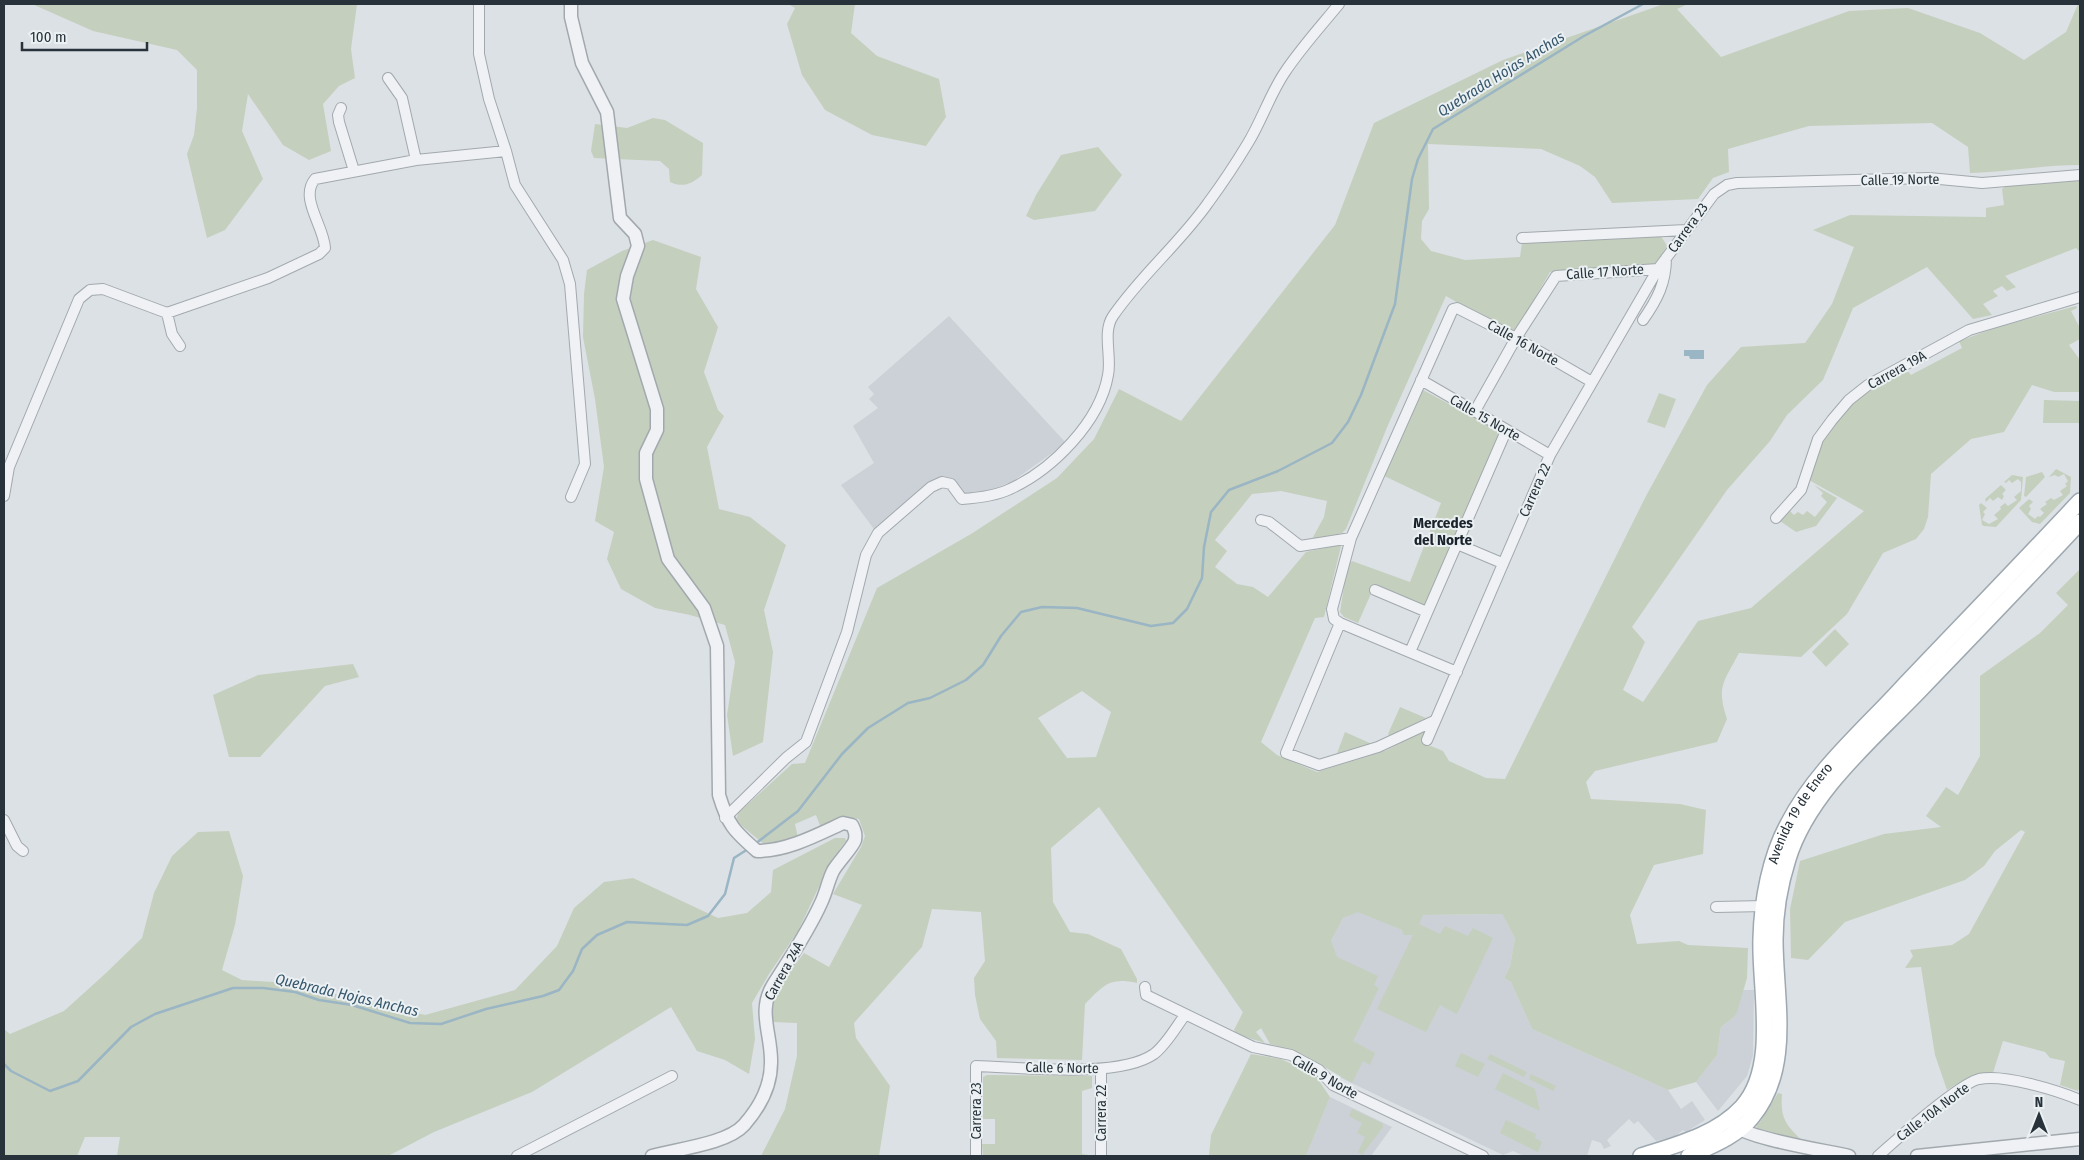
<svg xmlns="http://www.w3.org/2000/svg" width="2084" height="1160" viewBox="0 0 2084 1160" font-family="'Fira Sans Condensed',sans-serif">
	<rect width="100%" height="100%" fill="#dce1e5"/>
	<!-- built -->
	<path fill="#cbd1d6" d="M949,316L1066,443L1013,481L979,495L965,494L935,481L874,529L841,485L874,463L853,426L878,408L869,399L874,394L868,387Z
		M1358,911L1402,930L1423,915L1502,914L1515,938L1510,966L1504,978L1511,982L1532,1029L1668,1090L1681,1109L1692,1101L1705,1120L1686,1132L1683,1130L1675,1136L1656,1141L1638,1121L1634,1124L1629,1119L1607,1140L1611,1146L1604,1149L1601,1143L1592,1140L1587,1156H1524L1513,1151L1503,1155L1341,1078L1340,1066L1262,1028L1256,1031L1228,991L1331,941L1343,918Z
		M1743,990H1754L1753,1055L1747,1076L1718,1111L1696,1082L1717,1055L1721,1027L1734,1017Z
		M1330,1097L1392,1127L1371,1156H1306Z"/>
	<!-- green -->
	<path fill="#c5cfbe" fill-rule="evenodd" d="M32,4H357L351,49L355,78L339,86L323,104L331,151L309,160L283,145L248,94L242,131L263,179L225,230L207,238L187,154L194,135L197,108V70L177,50L93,31Z
		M788,4H855L851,33L877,56L939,79L946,117L926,146L872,135L825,110L802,75L787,24L795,8Z
		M1664,4H1688L1677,9L1721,57L1849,11L1908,8L1980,33L2024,60L2066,32L2078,4H2080V165C2043,165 2007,172 1970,173L1968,147L1932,123L1809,126L1728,149L1729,172L1713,178L1698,199L1612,203L1595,177L1580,166L1541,149L1428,144L1429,209L1422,221L1421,239L1431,251L1465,260L1520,257L1522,243L1661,236L1667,246L1655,265L1550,272L1515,333H1510L1446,296L1388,425L1346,529L1342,533L1313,541L1312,539L1324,517L1327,501L1281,491L1252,494L1215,540L1227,551L1215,567L1237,584L1253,587L1268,597L1306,552L1339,545L1341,546L1324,617L1315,618L1261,742L1277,755L1317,772L1387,750L1425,730L1422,738L1426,744L1443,751L1449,761L1486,778L1505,779L1646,496L1707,385L1741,347L1805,343L1832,304L1854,247L1813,230L1850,215L1986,217V208L2004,205L2002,189L2006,186L2080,180V252L2076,248L2005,276L2016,287L2007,291L2002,286L1993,291L1998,296L1983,304L1992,315L1973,319L1927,267L1853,308L1823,380L1787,415L1770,441L1727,490L1632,627L1645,642L1623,690L1643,702L1698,621L1751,608L1864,511L1809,480C1814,467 1817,452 1823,440C1841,406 1875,387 1906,369L1911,375L1962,348L1959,341L1998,327L2076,306L2077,308L2071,311L2080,328V339L2069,345L2080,360V392H2054L2032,385L2004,432L1971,439L1931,474L1928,517L1924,529L1916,539L1883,553L1847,614L1801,657L1739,653C1724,682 1716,686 1727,719L1717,742L1595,771L1586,782L1591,799L1680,804L1706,810L1703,854L1654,865L1630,915L1637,944L1679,941L1688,945L1748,948L1747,978L1737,1012L1734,1017L1721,1027L1717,1055L1696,1082L1668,1090L1532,1029L1511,982L1504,978L1510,966L1515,938L1502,914L1423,915L1419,924L1440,934L1445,926L1468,936L1473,928L1493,938L1457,1014L1440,1005L1426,1032L1377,1009L1413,935H1404L1402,930L1358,912L1343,918L1331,941L1337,957L1378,976L1374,985L1379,988L1353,1041L1375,1053L1370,1065L1363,1061L1352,1083L1302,1054L1270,1044L1261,1028L1256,1032L1265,1043L1236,1034L1234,1030L1243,1012L1099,807L1051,848L1053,902L1070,932L1088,934L1121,949L1137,979V983C1109,977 1104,985 1085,1004L1082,1060L997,1058L996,1041L980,1019L975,995L974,978L985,961L981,912L932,909L922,947L854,1023L856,1038L890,1086L879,1156H761L785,1109L797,1056V1023L772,1022C768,994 788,975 804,953L829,967L862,905L833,894L861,847L865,836L859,819L845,818L821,828L816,815L795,824L798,838L766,846L736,821L738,813L792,764L805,763L877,588L971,534L1057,478L1094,439L1119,389L1181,421L1335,225L1374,123L1503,60ZM1082,691L1111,712L1096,757L1067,758L1038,718Z
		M653,118L665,120L703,143L702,175C692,184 683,188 670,182L669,169L660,161L594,158L591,151L595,124L627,128Z
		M1098,147L1122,175L1095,211L1034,220L1026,216L1036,195L1061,155Z
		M653,240L701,257L696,289L718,327L704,372L718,410L724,416L707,447L719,509L750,517L786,545L764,610L773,652L763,742L733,756L727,715L735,662L725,625L690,615L655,608L621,589L607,559L614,532L595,521L604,467L595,399L583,337L584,294L587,270L622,251Z
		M1412,390H1423L1497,430L1498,437L1426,606L1374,587L1358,623L1344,617L1340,612L1347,567L1352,561L1410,582L1441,503L1378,473Z
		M1659,393L1676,399L1665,428L1647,422Z
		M2044,400L2080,401V423H2043Z
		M2056,469L2071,477L2070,493L2040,524L2032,522L2019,508L2029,499L2033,502L2029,506L2031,509L2028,514L2035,519L2038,516L2040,517L2044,513L2040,509L2047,504L2045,502L2051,498L2054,500L2063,495L2060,491L2067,486L2065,484L2068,481L2064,474L2058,477L2055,475L2049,477Z
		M2042,472L2045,477L2026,497L2024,496L2026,477Z
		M2012,475L2023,477L2021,500L1996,527L1984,526L1982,525L1979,505L1981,503L1987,508L1983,512L1985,514L1982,520L1989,524L1998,519L1994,515L2001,509L2000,507L2005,503L2008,506L2017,500L2014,497L2021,491V482L2018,479L2012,483L2009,480L2006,483L2004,482Z
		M1814,485L1837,498L1816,526L1796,532L1780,521L1789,510L1794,515L1798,512L1803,515L1807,511L1815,517L1827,502L1821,496L1823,493Z
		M2001,485L2006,490L2002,494L2004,496L2002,500L1998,497L1993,501L1990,498L1986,502L1985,499Z
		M2080,569V1086L2078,1091L2060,1085L2065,1061L2050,1058L2045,1052L2003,1041L1993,1073C1975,1075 1962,1080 1947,1090L1935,1055L1921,967L1905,968L1913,956L1910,950L1952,945L1969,934L2025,832L2021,830L1995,851L1984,866L1965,880L1845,922L1808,960L1791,958L1790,909L1800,861L1884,834L1941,827L1926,816L1946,787L1958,795L1980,756V676L2040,633L2068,605L2056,593Z
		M1835,629L1849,644L1826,667L1812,652Z
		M353,664L359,677L325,686L260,757H229L213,695L258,675Z
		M1400,707L1426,718L1390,737L1388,734Z
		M1345,732L1372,744L1336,756Z
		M229,831L243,876L235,925L222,970L242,980L288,983L425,1015L515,990L557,946L574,908L604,882L633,878L718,918L747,913L771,892L773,870L835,838H845L846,841L832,859L798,931L769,974L752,1003L755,1039L749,1074L725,1060L697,1051L671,1007L532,1092L434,1132L388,1156H117L120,1137H85L77,1156H4V1029L10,1034L64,1011L106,973L142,938L154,893L172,856L198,832Z
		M1461,1053L1485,1064L1478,1077L1455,1066Z
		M1251,1054L1281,1059L1315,1075L1330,1097L1306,1156H1209L1211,1135Z
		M1490,1054L1527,1072L1524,1077L1487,1059Z
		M1503,1073L1535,1089L1540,1111L1495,1089Z
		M1531,1074L1556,1086L1553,1091L1529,1079Z
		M987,1075L1092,1076V1088L1082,1091V1154L1095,1156H983L982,1144H995V1119H983V1077Z
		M1778,1093L1782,1094C1780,1118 1786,1126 1804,1142L1757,1128L1756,1125L1760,1122Z
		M1352,1109L1382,1123L1383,1127L1362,1155L1358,1152L1365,1137L1357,1133L1362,1123L1349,1116Z
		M1506,1120L1536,1134L1535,1138L1542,1142L1538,1152L1500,1133Z"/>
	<!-- water -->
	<path fill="#9ab5c3" d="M1684,350H1704V359H1690L1689,356H1684Z"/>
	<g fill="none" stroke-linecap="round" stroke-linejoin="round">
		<!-- stream -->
		<path stroke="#9ab5c3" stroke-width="2.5" d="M755,844L798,811L842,754L868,728L908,703L930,698L966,680L983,665L1001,636L1021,612L1042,607L1077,608L1151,626L1173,623L1187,609L1202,578L1204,547L1211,512L1229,490L1278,471L1332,443L1348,422L1361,395L1395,304L1412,179L1418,159L1433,129L1584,36L1643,4
			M4,1064L11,1071L50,1091L78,1081L131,1027L155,1014L233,988H263L295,992L319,1000L352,1005L410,1023L441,1024L486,1009L543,996L559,990L573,971L582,949L597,935L627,922L687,925L708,916L725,894L734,858L748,849"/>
		<defs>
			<path id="minor" d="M479,4V54L489,99L506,151L515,185L563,260L570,284L585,464L571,497
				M388,78L402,98L416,160
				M341,108L338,115L339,122L354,171
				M1522,238L1686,230
				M167,313L172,334L180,346
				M1643,320C1657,300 1666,283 1666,258
				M1421,380L1550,455
				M1475,411L1516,338L1556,276L1658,269
				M4,496L9,467L79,299L90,290L103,289L167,313L268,278L319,254L325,248C324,226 299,198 315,179L416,160L506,151
				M1776,518L1801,490L1818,439L1832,420L1849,400L1868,385L1969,330L2080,297
				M1261,520L1269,522L1300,546L1351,538
				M1457,544L1502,563
				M1375,590L1427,612
				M1340,623L1286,753L1319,765L1378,747L1434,721
				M1410,652L1506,431
				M1457,672L1340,623L1334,619L1332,609L1351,538L1453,309L1457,308L1516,338L1592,382
				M1427,740L1550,455L1658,269L1714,194L1727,185L1737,183L1929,178L1982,183L2080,175
				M725,818L786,758L806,742L847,632L866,555L878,533L931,487L942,482L951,484L962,499C977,498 996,496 1010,489C1052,470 1100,422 1108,375C1112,357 1102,332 1113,316C1141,275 1180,243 1208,203C1222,184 1236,163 1248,143C1262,120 1270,94 1285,72C1301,48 1321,26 1339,4
				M4,820L17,846L23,851
				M1716,907L1764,906
				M1145,987L1146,995L1253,1047L1291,1055L1319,1070L1333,1085L1483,1156
				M1101,1069V1156
				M517,1156L672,1076
				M976,1156V1066C1021,1067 1118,1079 1154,1054C1166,1045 1176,1027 1185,1015
				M1878,1156C1896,1140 1958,1084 1979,1079C2004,1074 2056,1090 2080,1100"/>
			<path id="tertiary" d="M571,4V17L582,63L607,112L620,218L635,234L638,246L627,276L623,299L657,409V430L646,453V479L668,559L704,608L717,646L719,795C728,825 734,831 757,851C787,851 817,835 843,823L852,825C855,831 856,834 855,840C853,847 838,862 833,871C828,881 826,893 821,903C808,932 790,958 773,985C757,1011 772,1035 771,1063C771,1086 759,1108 744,1125C727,1144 676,1149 652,1156
				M1734,1125C1745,1138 1828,1151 1849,1156
				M1917,1156L2080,1139"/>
			<g id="primary">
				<path id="s1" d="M1641,1156C1676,1145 1716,1135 1742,1107C1779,1067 1759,987 1761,938C1762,900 1770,857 1788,824C1814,773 1860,733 1899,691C1959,628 2020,565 2080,501"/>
				<path d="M1689,1156C1711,1146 1737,1136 1752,1117C1793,1067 1775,999 1775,940C1775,914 1780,884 1788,859C1808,793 1873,739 1919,691C1973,635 2027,579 2080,522"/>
			</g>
		</defs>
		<!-- minor casing -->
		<use href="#minor" stroke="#a2a9ae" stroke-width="12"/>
		<!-- tertiary casing -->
		<use href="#tertiary" stroke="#a2a9ae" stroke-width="15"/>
		<!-- primary casing -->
		<use href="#primary" stroke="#9da8b0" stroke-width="18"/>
		<!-- minor -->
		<use href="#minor" stroke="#eff1f4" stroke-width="10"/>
		<!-- tertiary -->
		<use href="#tertiary" stroke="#eff1f4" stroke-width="12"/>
		<!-- primary -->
		<use href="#primary" stroke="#fff" stroke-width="15"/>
	</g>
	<g text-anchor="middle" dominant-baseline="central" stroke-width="4" stroke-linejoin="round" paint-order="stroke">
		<!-- street labels -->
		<g font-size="14" fill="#27323a" stroke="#ebf0f3">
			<text transform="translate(1900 180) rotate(-1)">Calle 19 Norte</text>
			<text transform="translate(1688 228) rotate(-54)">Carrera 23</text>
			<text transform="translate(1605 272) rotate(-4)">Calle 17 Norte</text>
			<text transform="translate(1523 343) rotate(29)">Calle 16 Norte</text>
			<text transform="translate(1897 370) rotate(-29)">Carrera 19A</text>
			<text transform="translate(1485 418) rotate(30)">Calle 15 Norte</text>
			<text transform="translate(1535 490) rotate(-66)">Carrera 22</text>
			<text stroke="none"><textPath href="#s1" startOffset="421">Avenida 19 de Enero</textPath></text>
			<text transform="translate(784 971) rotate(-61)">Carrera 24A</text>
			<text transform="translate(1062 1068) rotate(1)">Calle 6 Norte</text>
			<text transform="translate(1325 1077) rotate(30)">Calle 9 Norte</text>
			<text transform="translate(976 1111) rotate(-90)">Carrera 23</text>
			<text transform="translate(1933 1112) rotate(-37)">Calle 10A Norte</text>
			<text transform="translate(1101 1113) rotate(-90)">Carrera 22</text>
		</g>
		<!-- water labels -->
		<g font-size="15" font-style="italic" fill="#35566b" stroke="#ebf0f3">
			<text transform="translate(1501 74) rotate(-32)">Quebrada Hojas Anchas</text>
			<text transform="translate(347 995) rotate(13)">Quebrada Hojas Anchas</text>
		</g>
		<!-- neighbourhood labels -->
		<g font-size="15" font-weight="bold" fill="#1a232b" stroke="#ebf0f3">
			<text x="1443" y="523">Mercedes<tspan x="1443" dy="17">del Norte</tspan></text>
		</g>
	</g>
	<!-- border -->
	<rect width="2084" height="1160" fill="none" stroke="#27323a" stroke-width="10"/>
	<!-- north arrow -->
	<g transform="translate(2039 1115)" stroke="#ebf0f3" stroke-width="4" paint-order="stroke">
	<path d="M0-4L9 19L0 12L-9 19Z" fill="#27323a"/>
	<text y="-8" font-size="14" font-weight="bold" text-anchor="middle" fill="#27323a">N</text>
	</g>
	<!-- scale -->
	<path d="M22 42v8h125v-8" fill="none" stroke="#27323a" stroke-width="2.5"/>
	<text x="30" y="42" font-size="15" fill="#27323a" stroke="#ebf0f3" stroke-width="4" paint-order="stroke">100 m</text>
</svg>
